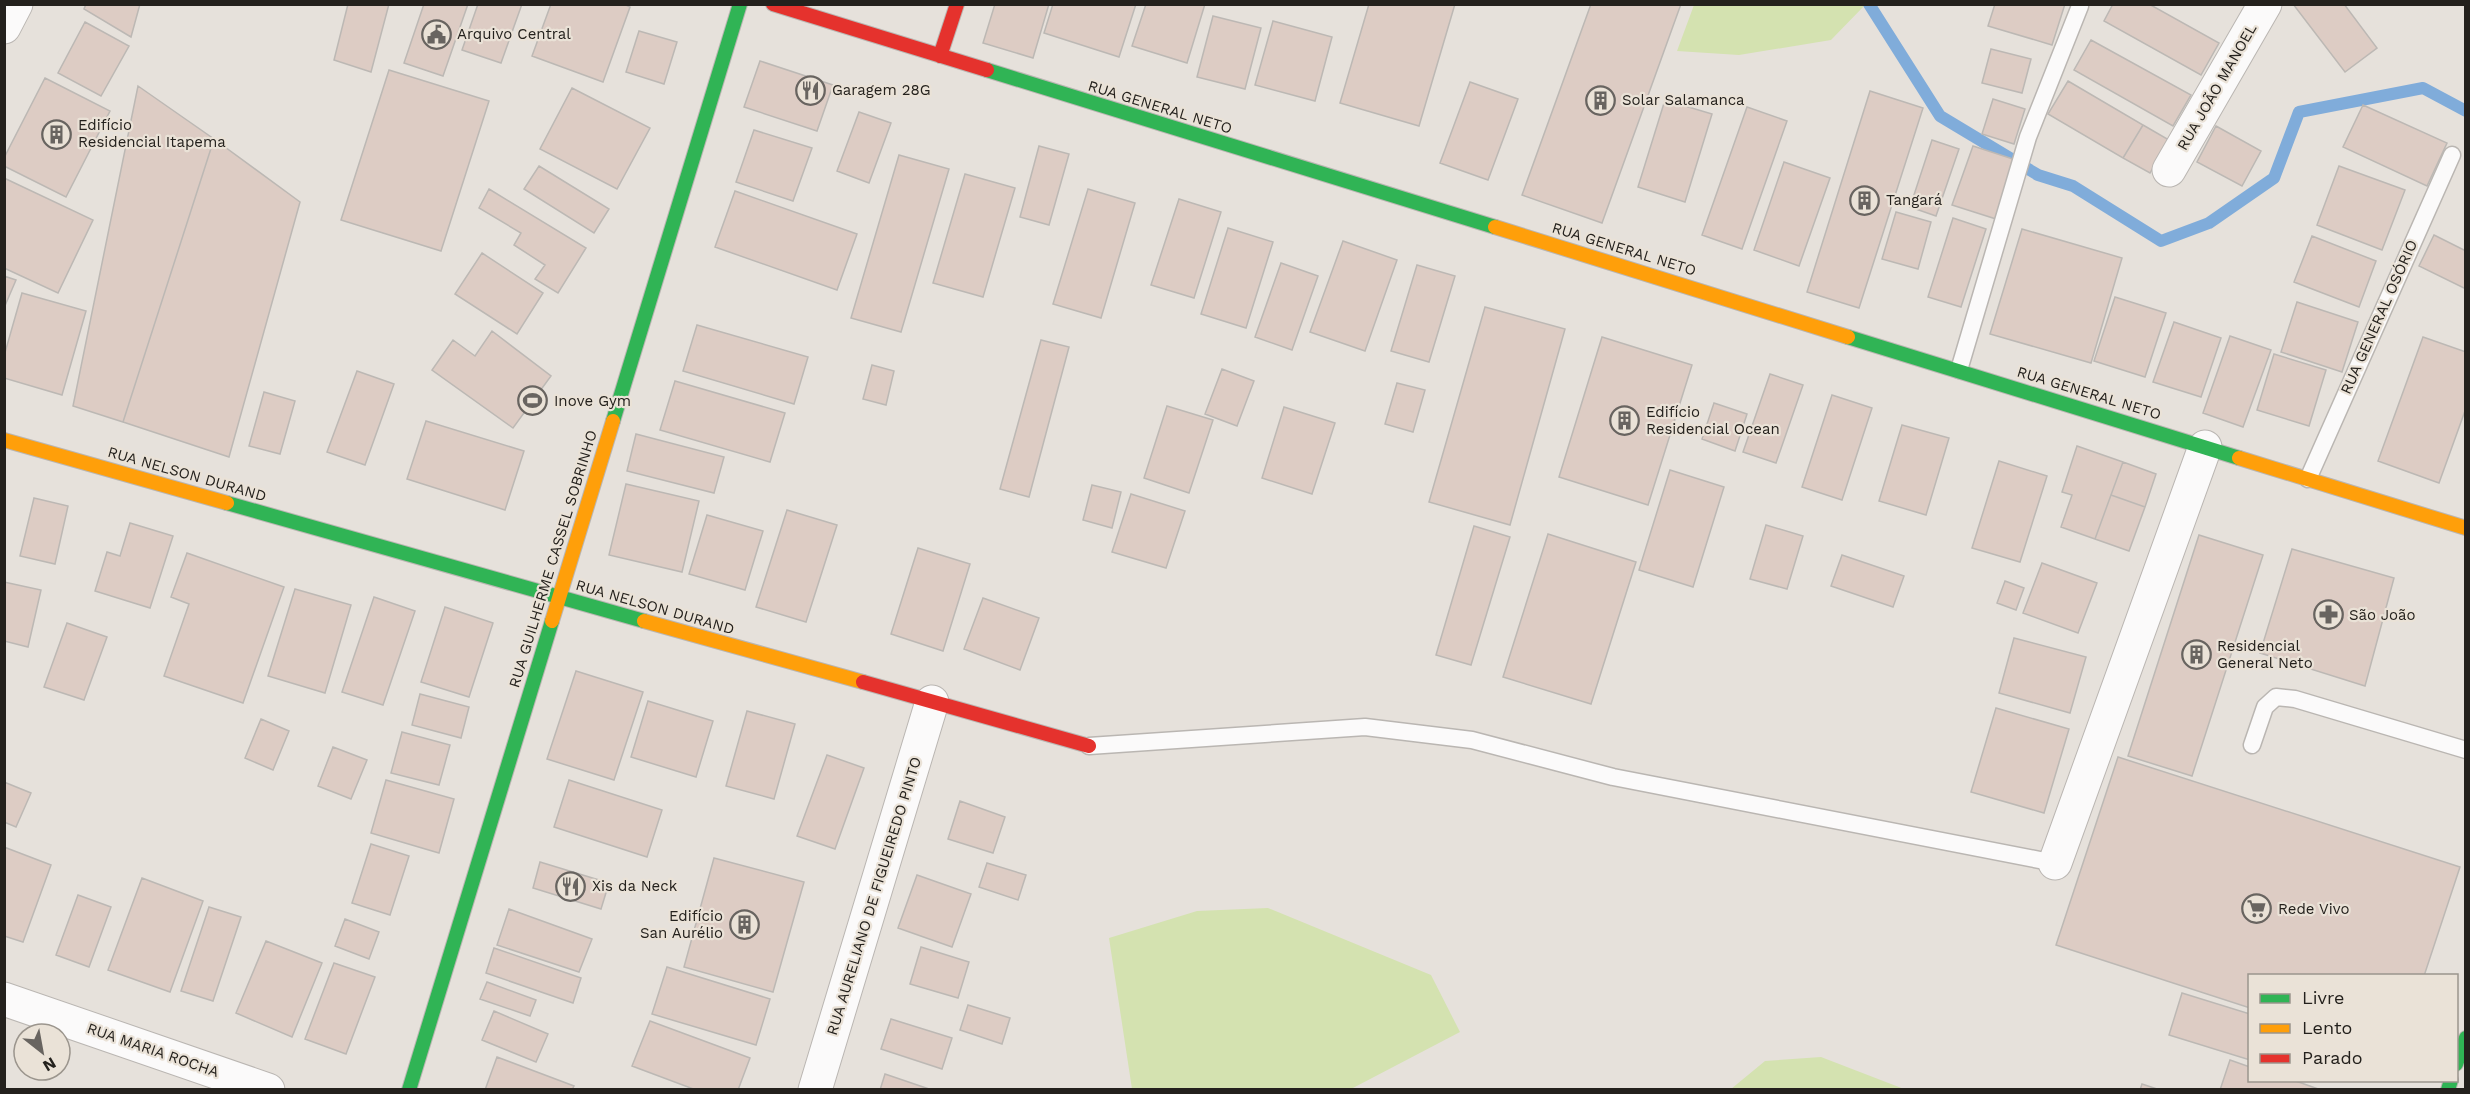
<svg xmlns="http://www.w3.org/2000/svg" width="2470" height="1094" viewBox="0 0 2470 1094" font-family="'Work Sans',sans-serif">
	<rect width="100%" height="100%" fill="#e6e1db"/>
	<!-- green -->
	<path fill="#d4e2b0" d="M1694,5V4L1865,5L1831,40L1739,55L1677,51Z
		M1268,908L1431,975L1460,1032L1351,1089H1132L1109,938L1197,911Z
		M1821,1057L1904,1089H1731L1765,1061Z"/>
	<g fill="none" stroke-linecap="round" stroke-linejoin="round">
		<!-- stream -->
		<path stroke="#80acda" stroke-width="12" d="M1869,4L1940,116L2038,175L2073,186L2161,241L2209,223L2274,178L2299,112L2423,88L2466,111"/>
	</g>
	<!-- building -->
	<path fill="#ddccc4" stroke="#bcb8b4" stroke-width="1.5" d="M86,4H140L131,37L84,9Z
		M348,4H389L371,72L334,60Z
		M424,4H468L443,76L404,63Z
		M478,4H522L501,63L462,50Z
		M551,4H624L630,7L603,82L532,56Z
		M995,4H1049L1033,58L983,43Z
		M1053,4H1136L1119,57L1044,33Z
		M1146,4H1205L1187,63L1132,46Z
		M1369,4H1455L1419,126L1340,103Z
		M1591,4H1681L1602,223L1522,195Z
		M1995,4H2065L2052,45L1988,26Z
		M2113,4H2149L2219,43L2201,75L2104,21Z
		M2293,4H2344L2377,48L2345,72Z
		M1213,16L1261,28L1245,89L1197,77Z
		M1273,21L1332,37L1315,101L1255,85Z
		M85,22L129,46L101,96L58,73Z
		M639,31L677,42L664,84L626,72Z
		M2091,40L2191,95L2173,126L2074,70Z
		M1991,49L2031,59L2022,93L1982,83Z
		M760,61L833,85L817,131L744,107Z
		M389,70L489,101L441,251L341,220Z
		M45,78L110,111L66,197L4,166V158Z
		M2068,81L2143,125L2123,158L2048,114Z
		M1470,82L1518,99L1488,180L1440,163Z
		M138,86L214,139L123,422L73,406Z
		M572,88L650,128L617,189L540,149Z
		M1870,91L1923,108L1859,308L1807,292Z
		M1993,99L2025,109L2014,144L1982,134Z
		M1665,100L1712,114L1685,202L1638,187Z
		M2363,105L2447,143L2427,186L2343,147Z
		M1747,107L1787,121L1742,249L1702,235Z
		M859,112L891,123L869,183L837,171Z
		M2143,125L2169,140L2150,173L2123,158Z
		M2216,126L2261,151L2242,186L2197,162Z
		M754,130L812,148L793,201L736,182Z
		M214,139L300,202L229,457L123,422Z
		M1932,140L1959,149L1936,216L1910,207Z
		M1039,146L1069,154L1049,225L1020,217Z
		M1973,146L2016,160L1996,219L1952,205Z
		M899,155L949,169L901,332L851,318Z
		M1784,162L1830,178L1799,266L1754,250Z
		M539,166L609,209L594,233L524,189Z
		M2339,166L2405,190L2382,250L2317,225Z
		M965,174L1015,188L983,297L933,283Z
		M4,178L93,220L58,293L4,268Z
		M489,189L586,248L558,293L535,279L545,265L514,245L521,233L479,208Z
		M1088,189L1135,203L1101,318L1053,304Z
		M735,191L857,234L837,290L715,247Z
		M1179,199L1221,212L1194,298L1151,285Z
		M1896,212L1931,222L1918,269L1882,259Z
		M1953,218L1986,229L1961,307L1928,297Z
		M1228,228L1273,242L1246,328L1201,314Z
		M2022,229L2122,258L2091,363L1990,334Z
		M2434,235L2466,251V289L2419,266Z
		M2312,236L2376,261L2359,307L2294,282Z
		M1343,241L1397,260L1365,351L1310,332Z
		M482,253L543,293L517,334L455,294Z
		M1281,263L1318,276L1292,350L1255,337Z
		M1417,265L1455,276L1429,362L1391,351Z
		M4,276L16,280L4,308Z
		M22,293L86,311L62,395L4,378V356Z
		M2115,297L2166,313L2145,377L2094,361Z
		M2297,302L2358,322L2342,372L2281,352Z
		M1485,307L1565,329L1510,525L1429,502Z
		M2174,322L2221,338L2201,397L2153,382Z
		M697,325L808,357L794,404L683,371Z
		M492,331L551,376L513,428L432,370L453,340L475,356Z
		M2230,336L2271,350L2243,427L2203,413Z
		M1602,337L1692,365L1648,505L1559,477Z
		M2423,337L2466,352V408L2439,483L2378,461Z
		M1041,340L1069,347L1029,497L1000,489Z
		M2274,354L2326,370L2309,426L2257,410Z
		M872,365L894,371L886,405L863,399Z
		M1222,369L1254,381L1237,426L1205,414Z
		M357,371L394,384L365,465L327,452Z
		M1770,374L1803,385L1776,463L1743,452Z
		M675,381L785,413L770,462L660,430Z
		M1397,383L1425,390L1413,432L1385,424Z
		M264,392L295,401L280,454L249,446Z
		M1832,395L1872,408L1842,500L1802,487Z
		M1714,403L1747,414L1735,451L1702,439Z
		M1167,406L1213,420L1189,493L1144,478Z
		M1284,407L1335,423L1312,494L1262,478Z
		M426,421L524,451L505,510L407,479Z
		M1902,425L1949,438L1926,515L1879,501Z
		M636,434L724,457L714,493L627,471Z
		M2077,446L2123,462L2095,539L2061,527L2072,495L2062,492Z
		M1999,461L2047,476L2020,562L1972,548Z
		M2123,462L2156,474L2145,507L2111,495Z
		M1670,470L1724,487L1693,587L1639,570Z
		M626,484L699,501L682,572L609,555Z
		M1092,485L1121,492L1112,528L1083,520Z
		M1131,494L1185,511L1166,568L1112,552Z
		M2111,495L2145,507L2129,551L2095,539Z
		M34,498L68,506L55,564L20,556Z
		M787,510L837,525L806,622L756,607Z
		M707,515L763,531L745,590L689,574Z
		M130,523L173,536L150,608L95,591L107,552L120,556Z
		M1766,525L1803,536L1787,589L1750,579Z
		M1474,526L1510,537L1471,665L1436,655Z
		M1548,534L1636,562L1591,704L1503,677Z
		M2199,535L2263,555L2192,776L2128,756Z
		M918,548L970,564L943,651L891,634Z
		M2292,549L2394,578L2365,686L2260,653Z
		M187,553L284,587L243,703L164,676L189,604L171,597Z
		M1842,555L1904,576L1893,607L1831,586Z
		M2042,563L2097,583L2078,633L2023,613Z
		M2005,581L2024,588L2016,610L1997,603Z
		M4,582L41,590L28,647L4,641Z
		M295,589L351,605L325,693L268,676Z
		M374,597L415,611L383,705L342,692Z
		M983,598L1039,618L1020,670L964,649Z
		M445,607L493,623L469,697L421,682Z
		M67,623L107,637L84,700L44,687Z
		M2014,638L2086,657L2070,713L1999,693Z
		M576,671L643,692L614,780L547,759Z
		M420,694L469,707L461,738L412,725Z
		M648,701L713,721L696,777L631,757Z
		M1996,708L2069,729L2044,813L1971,792Z
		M747,711L795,724L774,799L726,786Z
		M261,719L289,731L273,770L245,758Z
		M402,732L450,745L439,785L391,773Z
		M333,747L367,760L351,799L318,786Z
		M827,755L864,768L835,849L797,836Z
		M2118,757L2460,867L2424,976H2250V1008L2056,945Z
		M386,780L454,799L439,853L371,833Z
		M569,780L662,810L647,857L554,827Z
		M4,782L31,793L16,827L4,822Z
		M960,801L1005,817L993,853L948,839Z
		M371,844L409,856L390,915L352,903Z
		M4,847L51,865L23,942L4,936Z
		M714,858L804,882L773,992L684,967Z
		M540,862L609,883L601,909L533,888Z
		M987,863L1026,875L1018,900L979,887Z
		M917,875L971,894L952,947L898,928Z
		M142,878L203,901L170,992L108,970Z
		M78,895L111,907L89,967L56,955Z
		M209,907L241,917L213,1001L181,991Z
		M509,909L592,939L579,972L497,945Z
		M345,919L379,932L369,959L335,946Z
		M266,941L322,963L292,1037L236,1013Z
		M921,947L969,962L958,998L910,984Z
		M494,948L581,978L573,1003L486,973Z
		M334,963L375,977L346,1054L305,1039Z
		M667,967L770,999L756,1045L652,1014Z
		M487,982L536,1000L530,1016L480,999Z
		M2182,993L2250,1014V1060L2169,1035Z
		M968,1005L1010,1018L1002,1044L960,1030Z
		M494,1011L548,1034L536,1062L482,1040Z
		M891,1019L952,1038L942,1069L881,1049Z
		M650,1021L750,1058L738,1090H696L632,1066Z
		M497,1057L574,1086L572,1090H485Z
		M2230,1060L2250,1067V1080H2293L2321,1090H2220Z
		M885,1074L932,1090H880Z
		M2142,1084L2160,1090H2140Z"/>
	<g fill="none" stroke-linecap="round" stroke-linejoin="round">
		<defs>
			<path id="lane" d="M1959,370L2028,137L2080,6
				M2308,479L2452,155
				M2252,745L2265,707L2276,697L2295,699L2466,750
				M1089,746L1365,727L1472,740L1613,777L2055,863"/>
			<path id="street" d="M4,27L16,4
				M2169,170L2265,4
				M2055,863L2205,447
				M4,999L268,1090
				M815,1090L932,702"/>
			<path id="fast" d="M987,70L1495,227
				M1848,337L2239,458
				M613,421L740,4
				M227,503L644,621
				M2456,1064L2466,1038
				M409,1090L552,621
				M2448,1090L2451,1080"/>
			<path id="slow" d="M1495,227L1848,337
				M4,440L227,503
				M2239,458L2466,528
				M552,621L613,421
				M644,621L863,682"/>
			<path id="jam" d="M773,4L987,70
				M940,56L957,4
				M863,682L1089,746"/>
		</defs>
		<!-- lane casing -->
		<use href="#lane" stroke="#bab6b2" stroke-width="19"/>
		<!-- street casing -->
		<use href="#street" stroke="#bab6b2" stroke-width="35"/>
		<!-- fast casing -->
		<use href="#fast" stroke="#bab6b2" stroke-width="16"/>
		<!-- slow casing -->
		<use href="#slow" stroke="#bab6b2" stroke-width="16"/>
		<!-- jam casing -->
		<use href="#jam" stroke="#bab6b2" stroke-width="16"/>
		<!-- lane -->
		<use href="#lane" stroke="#fbfafa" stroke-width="16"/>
		<!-- street -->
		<use href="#street" stroke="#fbfafa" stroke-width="33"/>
		<!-- fast -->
		<use href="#fast" stroke="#30b455" stroke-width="14"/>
		<!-- slow -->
		<use href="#slow" stroke="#ff9f0a" stroke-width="14"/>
		<!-- jam -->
		<use href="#jam" stroke="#e5322d" stroke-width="14"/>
	</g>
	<!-- icons -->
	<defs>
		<symbol id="civic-ring" viewBox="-11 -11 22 22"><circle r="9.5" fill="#eae2d7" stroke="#686460" stroke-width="1.5"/><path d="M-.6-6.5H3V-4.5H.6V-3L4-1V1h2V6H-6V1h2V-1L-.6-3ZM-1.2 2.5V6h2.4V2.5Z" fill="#686460"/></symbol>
		<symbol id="restaurant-ring" viewBox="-11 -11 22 22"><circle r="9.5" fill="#eae2d7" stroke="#686460" stroke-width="1.5"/><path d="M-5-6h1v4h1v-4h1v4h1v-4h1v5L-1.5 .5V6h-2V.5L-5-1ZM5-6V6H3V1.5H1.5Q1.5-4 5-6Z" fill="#686460"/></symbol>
		<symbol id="building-ring" viewBox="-11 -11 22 22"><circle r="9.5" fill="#eae2d7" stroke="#686460" stroke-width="1.5"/><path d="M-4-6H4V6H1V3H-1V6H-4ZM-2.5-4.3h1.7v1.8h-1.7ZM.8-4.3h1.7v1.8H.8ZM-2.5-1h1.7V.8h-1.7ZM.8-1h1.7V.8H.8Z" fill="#686460"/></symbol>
		<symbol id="stadium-ring" viewBox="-11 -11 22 22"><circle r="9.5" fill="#eae2d7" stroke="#686460" stroke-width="1.5"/><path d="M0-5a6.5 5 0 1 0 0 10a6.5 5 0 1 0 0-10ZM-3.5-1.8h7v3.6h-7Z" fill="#686460"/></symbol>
		<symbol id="pharmacy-ring" viewBox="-11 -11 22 22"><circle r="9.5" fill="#eae2d7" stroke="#686460" stroke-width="1.5"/><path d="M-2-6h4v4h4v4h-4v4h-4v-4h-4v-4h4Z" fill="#686460"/></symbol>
		<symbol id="supermarket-ring" viewBox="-11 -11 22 22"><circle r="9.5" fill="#eae2d7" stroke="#686460" stroke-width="1.5"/><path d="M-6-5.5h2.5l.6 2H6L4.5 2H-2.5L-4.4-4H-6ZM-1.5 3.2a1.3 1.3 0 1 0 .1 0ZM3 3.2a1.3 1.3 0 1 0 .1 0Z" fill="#686460"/></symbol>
	</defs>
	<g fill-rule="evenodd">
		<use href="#civic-ring" x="420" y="18" width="33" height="33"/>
		<use href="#restaurant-ring" x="794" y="74" width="33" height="33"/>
		<use href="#building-ring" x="1584" y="84" width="33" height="33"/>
		<use href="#building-ring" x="40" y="118" width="33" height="33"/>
		<use href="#building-ring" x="1848" y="184" width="33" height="33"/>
		<use href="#stadium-ring" x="516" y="384" width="33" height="33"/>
		<use href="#building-ring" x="1608" y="404" width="33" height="33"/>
		<use href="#pharmacy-ring" x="2312" y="598" width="33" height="33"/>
		<use href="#building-ring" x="2180" y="638" width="33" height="33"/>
		<use href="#restaurant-ring" x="554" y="870" width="33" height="33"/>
		<use href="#supermarket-ring" x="2240" y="892" width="33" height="33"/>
		<use href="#building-ring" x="728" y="908" width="33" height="33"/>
	</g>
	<g text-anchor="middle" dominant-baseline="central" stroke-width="4.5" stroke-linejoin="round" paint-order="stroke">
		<!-- poi labels -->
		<g font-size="15" fill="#24211d" stroke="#eae2d7" text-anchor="start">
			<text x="457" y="34">Arquivo Central</text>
			<text x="832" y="90">Garagem 28G</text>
			<text x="1622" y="100">Solar Salamanca</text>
			<text x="78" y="125">Edifício<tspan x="78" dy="17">Residencial Itapema</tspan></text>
			<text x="1886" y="200">Tangará</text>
			<text x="554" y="401">Inove Gym</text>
			<text x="1646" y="412">Edifício<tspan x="1646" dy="17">Residencial Ocean</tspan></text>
			<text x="2349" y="615">São João</text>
			<text x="2217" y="646">Residencial<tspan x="2217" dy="17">General Neto</tspan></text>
			<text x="592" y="886">Xis da Neck</text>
			<text x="2278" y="909">Rede Vivo</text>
			<text x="723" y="916" text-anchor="end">Edifício<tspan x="723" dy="17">San Aurélio</tspan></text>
		</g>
		<!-- street labels -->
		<g font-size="15" fill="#24211d" stroke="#eae2d7">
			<text transform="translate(2217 87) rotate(-60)">RUA JOÃO MANOEL</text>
			<text transform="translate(1160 107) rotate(17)">RUA GENERAL NETO</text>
			<text transform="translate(1624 249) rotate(17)">RUA GENERAL NETO</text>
			<text transform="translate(2379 317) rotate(-66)">RUA GENERAL OSÓRIO</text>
			<text transform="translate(2089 393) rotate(17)">RUA GENERAL NETO</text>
			<text transform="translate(187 474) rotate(16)">RUA NELSON DURAND</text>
			<text transform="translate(553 559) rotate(-73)">RUA GUILHERME CASSEL SOBRINHO</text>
			<text transform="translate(655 607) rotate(16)">RUA NELSON DURAND</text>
			<text transform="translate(874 896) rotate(-73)">RUA AURELIANO DE FIGUEIREDO PINTO</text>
			<text transform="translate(153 1050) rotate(19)">RUA MARIA ROCHA</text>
		</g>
	</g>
	<!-- border -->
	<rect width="2470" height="1094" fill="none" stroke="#24211d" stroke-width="12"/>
	<!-- legend -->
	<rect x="2248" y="974" width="210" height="108" fill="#eae2d7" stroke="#9b958d" stroke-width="1.5"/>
	<rect x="2260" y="994" width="30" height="9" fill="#30b455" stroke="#9b958d" stroke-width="1.5"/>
	<text x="2302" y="1004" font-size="18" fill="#24211d">Livre</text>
	<rect x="2260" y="1024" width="30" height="9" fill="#ff9f0a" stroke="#9b958d" stroke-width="1.5"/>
	<text x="2302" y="1034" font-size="18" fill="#24211d">Lento</text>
	<rect x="2260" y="1054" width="30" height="9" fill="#e5322d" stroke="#9b958d" stroke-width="1.5"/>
	<text x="2302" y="1064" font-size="18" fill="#24211d">Parado</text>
	<!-- north arrow -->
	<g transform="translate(42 1052) rotate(149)"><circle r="28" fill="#eae2d7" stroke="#9b958d" stroke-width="1.5"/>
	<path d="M0-4.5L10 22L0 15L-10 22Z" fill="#686460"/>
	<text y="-9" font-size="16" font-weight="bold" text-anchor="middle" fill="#24211d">N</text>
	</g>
</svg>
